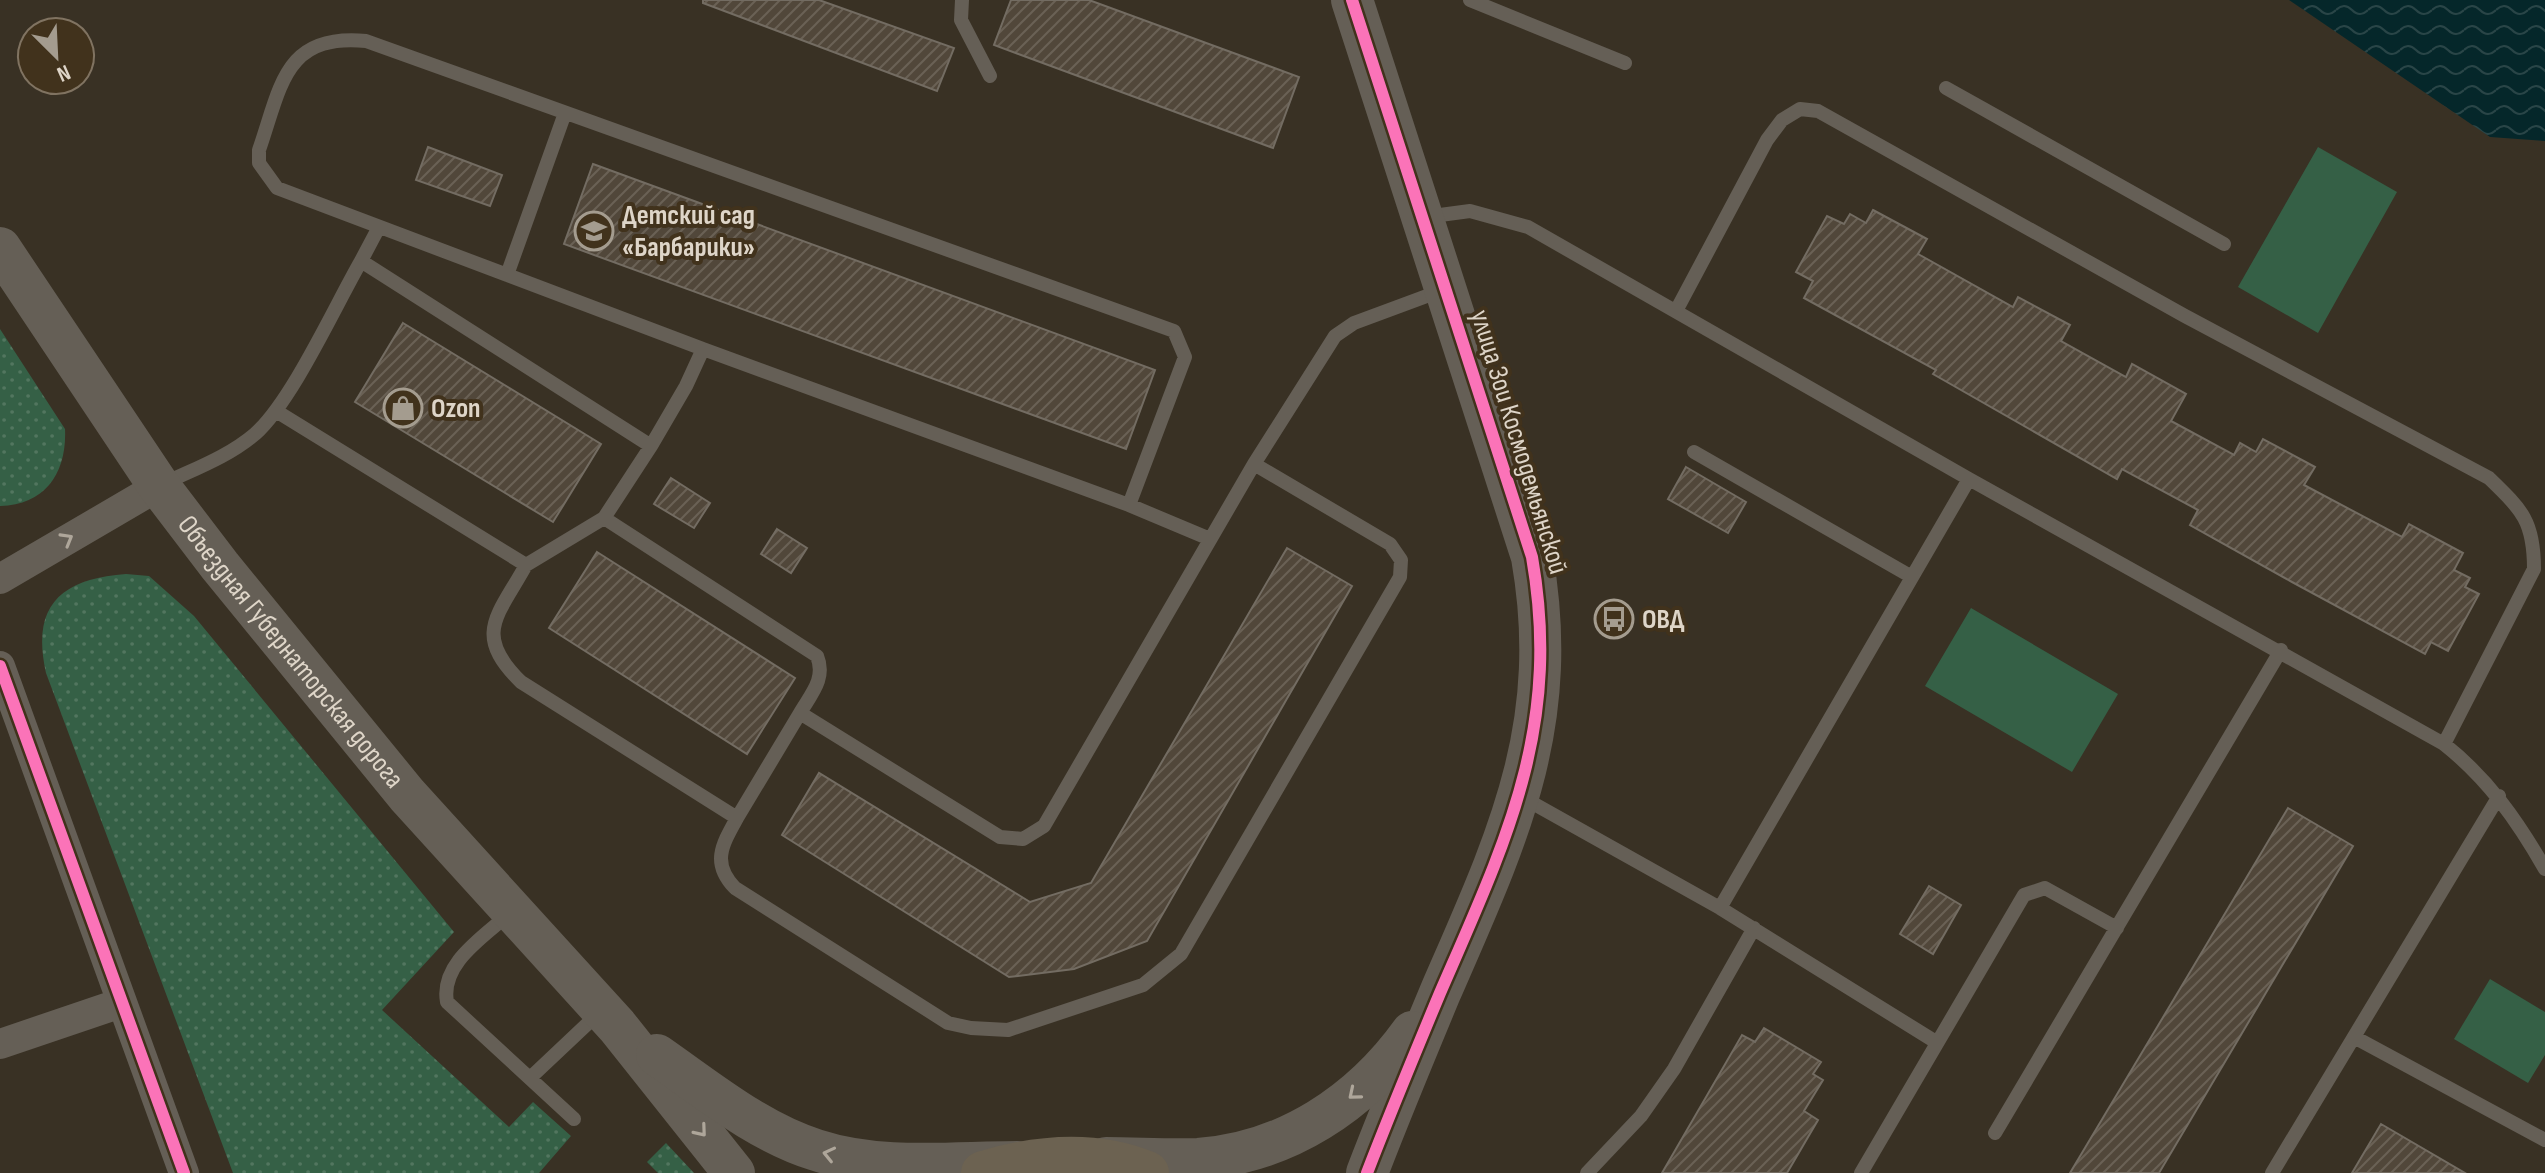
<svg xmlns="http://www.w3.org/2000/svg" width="2545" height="1173" viewBox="0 0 2545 1173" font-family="'Sofia Sans Condensed',sans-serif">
	<defs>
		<pattern id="grass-dots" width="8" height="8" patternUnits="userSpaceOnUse" patternTransform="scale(2)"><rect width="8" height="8" fill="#356046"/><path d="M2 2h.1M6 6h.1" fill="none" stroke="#52765f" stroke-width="1.8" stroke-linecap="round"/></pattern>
		<pattern id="water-waves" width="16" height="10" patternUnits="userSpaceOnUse" patternTransform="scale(2)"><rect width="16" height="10" fill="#05272a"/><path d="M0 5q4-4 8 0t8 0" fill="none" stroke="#294547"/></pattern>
		<pattern id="building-hatch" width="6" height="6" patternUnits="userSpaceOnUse" patternTransform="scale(2)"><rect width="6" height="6" fill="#51473a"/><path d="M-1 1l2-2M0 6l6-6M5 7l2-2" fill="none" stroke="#6a6155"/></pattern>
	</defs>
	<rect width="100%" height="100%" fill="#393124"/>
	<!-- grass -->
	<path fill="url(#grass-dots)" d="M0,329L65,429C67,472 46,505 0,506Z
		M126,574L149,576L194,616L454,932L382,1010L509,1127L533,1102L571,1136L539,1173H233L46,673C31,606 60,579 126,574Z
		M666,1143L694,1173H658L647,1162Z"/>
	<!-- park -->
	<path fill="#356046" d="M2318,147L2397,192L2318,333L2238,287Z
		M1971,608L2118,694L2072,772L1925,686Z
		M2490,979L2545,1012V1055L2528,1083L2454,1039Z"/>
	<!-- water -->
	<path fill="url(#water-waves)" d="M2289,0H2545V141L2490,137Z"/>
	<!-- building -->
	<path fill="url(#building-hatch)" stroke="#736c62" stroke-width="2" d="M703,0H819L954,48L937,91L703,3Z
		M1011,0H1089L1299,77L1273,148L994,45Z
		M428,147L502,175L490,206L416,180Z
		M593,164L1155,370L1126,449L564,244Z
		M1873,210L1927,239L1918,254L2013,307L2018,297L2070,325L2061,341L2126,377L2132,364L2186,394L2171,421L2234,455L2240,443L2256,452L2263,439L2315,467L2304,485L2402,537L2409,524L2463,553L2454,570L2470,578L2465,587L2479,594L2448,651L2431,642L2425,654L2292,582L2190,525L2198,510L2122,469L2117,479L1933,374L1936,370L1804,298L1813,281L1796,272L1827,216L1844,224L1850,214L1866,223Z
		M403,323L601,444L553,522L355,402Z
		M1686,467L1746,502L1728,533L1668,499Z
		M671,478L710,503L694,528L654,504Z
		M777,529L807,548L791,573L761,554Z
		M1287,548L1352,586L1147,941L1074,969L1009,977L782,835L819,773L1030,902L1091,883Z
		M597,552L795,678L747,754L549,628Z
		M2288,808L2353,846L2159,1173H2070Z
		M1929,886L1961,905L1933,954L1900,934Z
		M1764,1028L1821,1062L1813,1074L1823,1080L1804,1111L1818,1120L1787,1173H1662L1742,1035L1755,1042Z
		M2381,1124L2465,1173H2352Z"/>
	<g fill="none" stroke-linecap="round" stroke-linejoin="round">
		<!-- lane -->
		<path stroke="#655f56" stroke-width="14" d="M962,0L961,20L990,76
			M1470,0L1625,63
			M1946,88L2224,244
			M1425,217L1470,211L1528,227L1969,479L2444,744L2534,569C2534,521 2522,510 2489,478L2185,316L1818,111L1800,109L1782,120L1767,140L1676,311
			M361,261L379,227
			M507,275L565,113
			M703,349L277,188L259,163V150C281,87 284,33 366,41L1174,331L1185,357L1129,505
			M276,411L526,565C498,616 472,634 521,682L737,818C722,845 711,863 735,888L948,1023L971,1028L1008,1030L1143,985L1181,954L1400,577L1401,560L1390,544L1254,464
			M651,446L686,386L703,349L1129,505L1210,539
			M1694,452L1912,577
			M163,484C194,469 228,457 255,434C292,401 334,308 361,261L651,446L604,518L817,656C826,678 812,693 800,713L1000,837L1023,839L1044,826L1254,464L1335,336L1354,323L1443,290
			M526,565L604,518
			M2444,744C2488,779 2517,820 2545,869
			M1520,796L1720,908L1936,1042
			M737,818L800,713
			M1720,908L1969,479
			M510,913C484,937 440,963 447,1002L574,1119
			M2354,1037L2545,1140
			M530,1078L600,1012
			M1995,1133L2281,650
			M1587,1173L1641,1116L1674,1069L1754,928
			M1861,1173L2024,895L2045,888L2117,928
			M2272,1173L2499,796"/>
		<!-- street -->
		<path stroke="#655f56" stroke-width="30" d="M0,579L159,486
			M0,666L184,1173
			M0,1044L121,1003"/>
		<!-- secondary -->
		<g stroke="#655f56" stroke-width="42">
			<path d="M1352,0L1532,557C1562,728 1506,841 1440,993C1415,1053 1390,1113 1367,1173"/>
			<path id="s1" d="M0,248L159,486L220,566L407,795L617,1026L734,1173"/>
			<path d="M657,1055C706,1089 758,1132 816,1150C880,1171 952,1162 1018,1162"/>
			<path d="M1106,1158C1136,1158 1168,1160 1198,1159C1286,1153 1361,1103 1412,1032"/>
		</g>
		<!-- primary -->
		<path stroke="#6c6251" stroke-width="44" d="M983,1173C1036,1157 1094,1151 1147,1173"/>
		<defs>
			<path id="cycleway" d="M1352,0L1532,557C1562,728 1506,841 1440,993C1415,1053 1390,1113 1367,1173
				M0,666L184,1173"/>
		</defs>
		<!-- cycleway casing -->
		<use href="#cycleway" stroke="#41321c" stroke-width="17"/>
		<!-- cycleway -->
		<use href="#cycleway" stroke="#fb73b8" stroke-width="12"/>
	</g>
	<!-- one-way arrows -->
	<defs><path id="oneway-chevron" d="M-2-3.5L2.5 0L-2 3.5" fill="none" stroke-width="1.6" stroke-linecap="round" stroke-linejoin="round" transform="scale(2)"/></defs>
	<g stroke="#aea69a">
		<use href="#oneway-chevron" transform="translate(67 539) rotate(-30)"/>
		<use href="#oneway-chevron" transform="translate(1354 1094) rotate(140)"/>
		<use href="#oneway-chevron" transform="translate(701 1131) rotate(50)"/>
		<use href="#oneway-chevron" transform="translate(829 1154) rotate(-167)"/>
	</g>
	<!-- icons -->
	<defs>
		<symbol id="school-ring" viewBox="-11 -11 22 22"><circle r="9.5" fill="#41321c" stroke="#a49c8f" stroke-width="1.5"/><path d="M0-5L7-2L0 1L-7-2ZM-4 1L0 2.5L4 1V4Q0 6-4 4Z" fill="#a49c8f"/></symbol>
		<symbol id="shop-ring" viewBox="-11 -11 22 22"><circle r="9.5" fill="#41321c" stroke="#a49c8f" stroke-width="1.5"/><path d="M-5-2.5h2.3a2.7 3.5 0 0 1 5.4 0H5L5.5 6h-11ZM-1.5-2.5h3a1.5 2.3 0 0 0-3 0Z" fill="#a49c8f"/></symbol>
		<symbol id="bus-ring" viewBox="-11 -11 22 22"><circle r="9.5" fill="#41321c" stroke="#a49c8f" stroke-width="1.5"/><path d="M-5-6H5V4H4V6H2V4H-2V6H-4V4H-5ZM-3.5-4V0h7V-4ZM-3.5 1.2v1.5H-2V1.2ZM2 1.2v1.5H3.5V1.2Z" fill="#a49c8f"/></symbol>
	</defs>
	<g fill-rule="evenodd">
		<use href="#school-ring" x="572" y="209" width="44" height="44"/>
		<use href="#shop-ring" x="381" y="386" width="44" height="44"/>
		<use href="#bus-ring" x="1592" y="597" width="44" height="44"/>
	</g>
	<g text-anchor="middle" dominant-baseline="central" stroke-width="8" stroke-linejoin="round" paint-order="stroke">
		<!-- poi labels -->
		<g font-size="28" font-weight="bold" fill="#ded5c8" stroke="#41321c" text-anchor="start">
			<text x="622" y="215">Детский сад<tspan x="622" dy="32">«Барбарики»</tspan></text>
			<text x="431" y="408">Ozon</text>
			<text x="1642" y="619">ОВД</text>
		</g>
		<!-- street labels -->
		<g font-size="28" fill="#ded5c8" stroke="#41321c">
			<text transform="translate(1519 442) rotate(73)">улица Зои Космодемьянской</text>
			<text stroke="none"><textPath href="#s1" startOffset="498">Объездная Губернаторская дорога</textPath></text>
		</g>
	</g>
	<!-- north arrow -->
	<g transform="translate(56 56) rotate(156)"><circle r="38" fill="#41321c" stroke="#807361" stroke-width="2"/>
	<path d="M0-6L14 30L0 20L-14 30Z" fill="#a49c8f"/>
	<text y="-12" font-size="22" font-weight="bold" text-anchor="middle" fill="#ded5c8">N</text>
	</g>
</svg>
